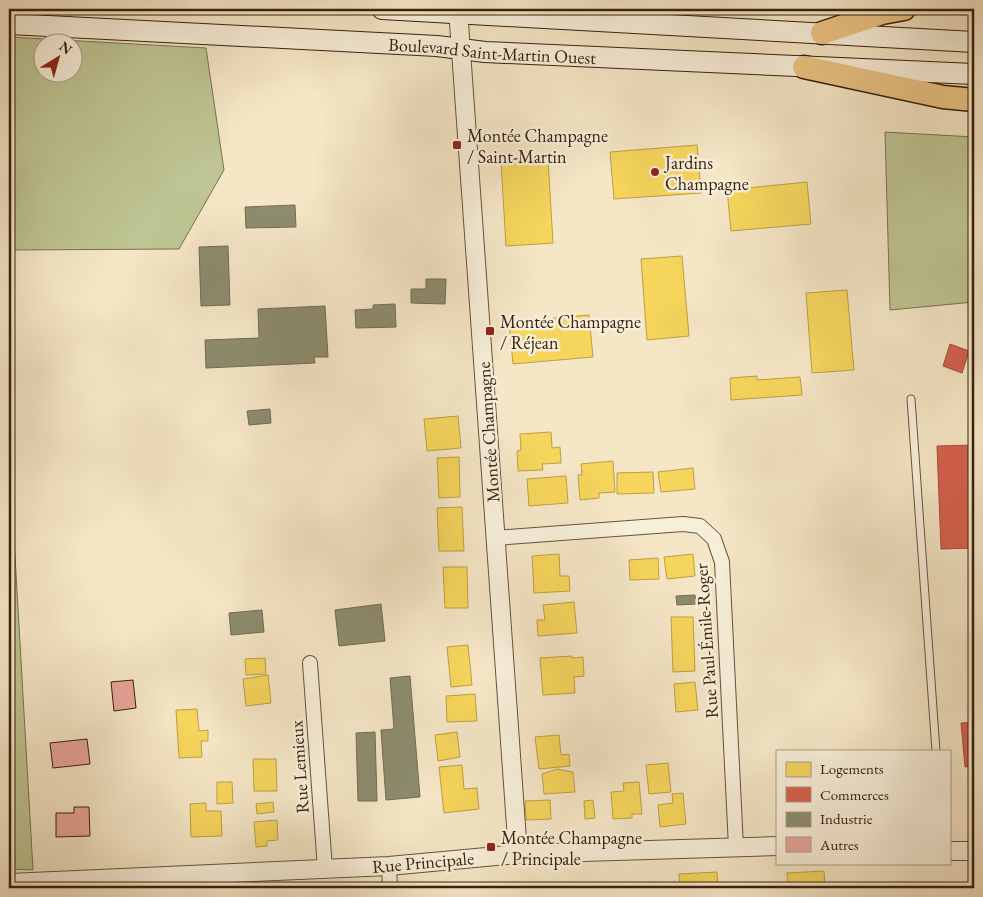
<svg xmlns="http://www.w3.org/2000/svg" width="983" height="897" viewBox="0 0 983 897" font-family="'EB Garamond',serif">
	<rect width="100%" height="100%" fill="#f5e6c6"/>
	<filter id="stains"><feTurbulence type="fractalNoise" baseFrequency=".004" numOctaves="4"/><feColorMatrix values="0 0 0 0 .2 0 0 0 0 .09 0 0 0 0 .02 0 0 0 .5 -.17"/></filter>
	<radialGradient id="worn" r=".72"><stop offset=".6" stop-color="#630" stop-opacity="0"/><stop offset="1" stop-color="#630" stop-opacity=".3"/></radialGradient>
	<!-- green -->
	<path fill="#bec493" stroke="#7a7250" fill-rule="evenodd" d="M9,37L206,48L224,170L179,249L9,250ZM42,42H72V72H42Z
		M885,132L974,137V302L890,310Z
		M9,451L33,870L9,869Z"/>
	<!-- homes -->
	<path fill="#f6d55c" stroke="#bd9f44" d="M697,145L701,193L614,199L610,152Z
		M548,159L553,243L506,246L501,162Z
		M807,182L811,224L731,231L727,190Z
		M682,256L689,336L647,340L641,259Z
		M847,290L854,370L812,373L806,293Z
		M589,315L593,357L513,364L509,322Z
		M757,376V380L800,377L802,395L731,400L730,378Z
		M458,416L461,448L427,451L424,419Z
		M551,432L552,448L560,447L561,463L542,464L543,470L518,471L517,451L521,450L520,434Z
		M459,457L460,497L439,498L437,458Z
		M613,461L615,492L599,493V498L580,500L578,475H582L581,464Z
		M693,468L695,489L661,492L658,472Z
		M653,472L654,493L617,494V473Z
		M566,476L568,503L529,506L527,479Z
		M462,507L464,551H439L437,508Z
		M559,554L560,576H569L570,591L534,593L532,556Z
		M693,554L695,576L667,579L664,557Z
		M658,558L659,579L630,580L629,560Z
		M443,567H467L468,608H445Z
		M574,602L577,633L538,636L537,620H545L543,605Z
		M671,617H693L695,671L673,672Z
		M468,645L472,685L451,687L447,647Z
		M572,656V658L583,657L584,676L574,677L575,693L543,695L540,658Z
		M265,658L266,674L246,675L245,659Z
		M268,675L271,703L246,706L243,679Z
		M695,682L698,710L676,712L674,684Z
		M475,694L477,721L447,722L446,696Z
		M197,709L199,731L208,730V741H201L202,757L179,758L176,710Z
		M457,732L460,757L438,761L435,735Z
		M559,735L561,755L569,754L570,766L539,769L535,737Z
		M253,759H276L277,791H254Z
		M668,763L671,792L649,794L646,765Z
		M462,765L464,789L477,788L479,809L444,813L439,767Z
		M557,769L573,772L575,792L544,794L542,774Z
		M217,782H232L233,803L217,804Z
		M639,782L642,814H632V818L613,819L611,792L624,791L623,783Z
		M683,793L686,824L660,827L658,805L673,803L672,794Z
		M550,800L551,819L526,820L525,801Z
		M593,800L595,818L585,819L584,801Z
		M273,802L274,812L257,814L256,804Z
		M206,803V811H221L222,836L191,837L190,804Z
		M277,820L278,840L267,841V846L256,847L254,822Z
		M824,871L825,888H788L787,873Z
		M717,872L718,888H680L679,874Z
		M597,885H633V888H598Z"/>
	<!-- shops -->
	<path fill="#d6604d" stroke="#a64d3a" d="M950,344L969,351L962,373L943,366Z
		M974,445V548L941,549L937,446Z
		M974,722V766L965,767L961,723Z"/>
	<!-- industry -->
	<path fill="#8c8c6e" stroke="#726c51" d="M295,205L296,227L246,228L245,207Z
		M228,246L230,305L201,306L199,247Z
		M426,279H446L445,304L411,303V289H426Z
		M395,304L396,327L356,328L355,310L373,309V305Z
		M325,306L328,357H314L315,363L206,368L205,340L259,338L258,309Z
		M270,409L271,423L249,425L247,411Z
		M695,595L696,604L677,605L676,596Z
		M381,604L385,641L339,646L335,610Z
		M262,610L264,632L231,635L229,613Z
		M410,676L420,797L386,800L381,730L394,729L390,678Z
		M375,732L377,801H358L356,733Z"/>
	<!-- building -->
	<path fill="#e8a599" stroke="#37200d" d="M133,680L136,708L114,711L111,682Z
		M87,739L90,764L53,768L50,743Z
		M74,807H89L90,836L56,837V813H74Z"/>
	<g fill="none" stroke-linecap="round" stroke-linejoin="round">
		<defs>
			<path id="service" d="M911,399L936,751"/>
			<path id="minor" d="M495,538L683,524L700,526L714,539L722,562L736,847
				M310,663L325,869
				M389,866L390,888"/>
			<path id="tertiary" d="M458,9L518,854
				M949,851H974
				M9,883L389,866L518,854L777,846"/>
			<g id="secondary">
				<path d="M382,9L974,42"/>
				<path id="s1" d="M9,24L437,46L485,52L974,74"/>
			</g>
			<path id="primary" d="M822,33L882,13L904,9
				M804,67L943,97L974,100"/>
		</defs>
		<!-- service casing -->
		<use href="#service" stroke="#66523b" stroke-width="9"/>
		<!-- minor casing -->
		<use href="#minor" stroke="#66523b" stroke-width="16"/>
		<!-- tertiary casing -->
		<use href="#tertiary" stroke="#66523b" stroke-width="20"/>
		<!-- secondary casing -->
		<use href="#secondary" stroke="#37200d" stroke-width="22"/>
		<!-- primary casing -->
		<use href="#primary" stroke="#37200d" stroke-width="25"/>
		<!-- service -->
		<use href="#service" stroke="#f8efda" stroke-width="7"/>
		<!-- minor -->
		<use href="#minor" stroke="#f8efda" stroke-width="14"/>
		<!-- tertiary -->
		<use href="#tertiary" stroke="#f8efda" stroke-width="18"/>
		<!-- secondary -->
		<use href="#secondary" stroke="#f8efda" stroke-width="20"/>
		<!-- primary -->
		<use href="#primary" stroke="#eac383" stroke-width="22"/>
	</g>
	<!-- markers -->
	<g fill="#8f2418" stroke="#f8efda" stroke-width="2">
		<rect x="452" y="140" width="10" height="10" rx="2.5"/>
		<circle cx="655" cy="172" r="5"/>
		<rect x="485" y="326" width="10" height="10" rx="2.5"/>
		<rect x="486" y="842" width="10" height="10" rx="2.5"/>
	</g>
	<g text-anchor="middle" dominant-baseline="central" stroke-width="5" stroke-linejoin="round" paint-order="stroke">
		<!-- street labels -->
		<g font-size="18" fill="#37200d" stroke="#f8efda">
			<text stroke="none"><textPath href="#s1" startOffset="484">Boulevard Saint-Martin Ouest</textPath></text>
			<text transform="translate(488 432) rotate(-94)">Montée Champagne</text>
			<text transform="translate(706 641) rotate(-94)">Rue Paul-Émile-Roger</text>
			<text transform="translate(299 767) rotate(-94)">Rue Lemieux</text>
			<text transform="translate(423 862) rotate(-5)">Rue Principale</text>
		</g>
		<!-- poi labels -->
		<g font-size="18" fill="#37200d" stroke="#f8efda" text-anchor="start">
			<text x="467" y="135">Montée Champagne<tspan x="467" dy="21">/ Saint-Martin</tspan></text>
			<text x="665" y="162">Jardins<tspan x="665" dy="21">Champagne</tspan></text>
			<text x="500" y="321">Montée Champagne<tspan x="500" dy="21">/ Réjean</tspan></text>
			<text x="501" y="837">Montée Champagne<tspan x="501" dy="21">/ Principale</tspan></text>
		</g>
	</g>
	<!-- margin -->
	<rect width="983" height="897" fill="none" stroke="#f5e6c6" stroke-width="30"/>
	<rect x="10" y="10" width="963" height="877" fill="none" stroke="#37200d" stroke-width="2.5"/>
	<rect x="15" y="15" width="953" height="867" fill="none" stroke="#37200d"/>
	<!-- legend -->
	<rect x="776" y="750" width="175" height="115" fill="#f8efda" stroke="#ab9c88"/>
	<rect x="786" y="762" width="25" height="15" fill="#f6d55c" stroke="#ab9c88"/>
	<text x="820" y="774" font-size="15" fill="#37200d">Logements</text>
	<rect x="786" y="787" width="25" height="15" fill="#d6604d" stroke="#ab9c88"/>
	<text x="820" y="800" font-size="15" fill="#37200d">Commerces</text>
	<rect x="786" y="812" width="25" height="15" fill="#8c8c6e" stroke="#ab9c88"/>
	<text x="820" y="824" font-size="15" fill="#37200d">Industrie</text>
	<rect x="786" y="837" width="25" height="15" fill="#e8a599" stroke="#ab9c88"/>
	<text x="820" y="850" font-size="15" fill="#37200d">Autres</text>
	<!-- north arrow -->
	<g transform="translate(58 58) rotate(37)"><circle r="24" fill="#f8efda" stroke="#ab9c88"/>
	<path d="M0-4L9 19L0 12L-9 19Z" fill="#8f2418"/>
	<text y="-8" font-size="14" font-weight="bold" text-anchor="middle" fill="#37200d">N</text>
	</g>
	<rect width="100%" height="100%" filter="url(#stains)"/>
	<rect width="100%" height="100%" fill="url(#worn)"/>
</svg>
